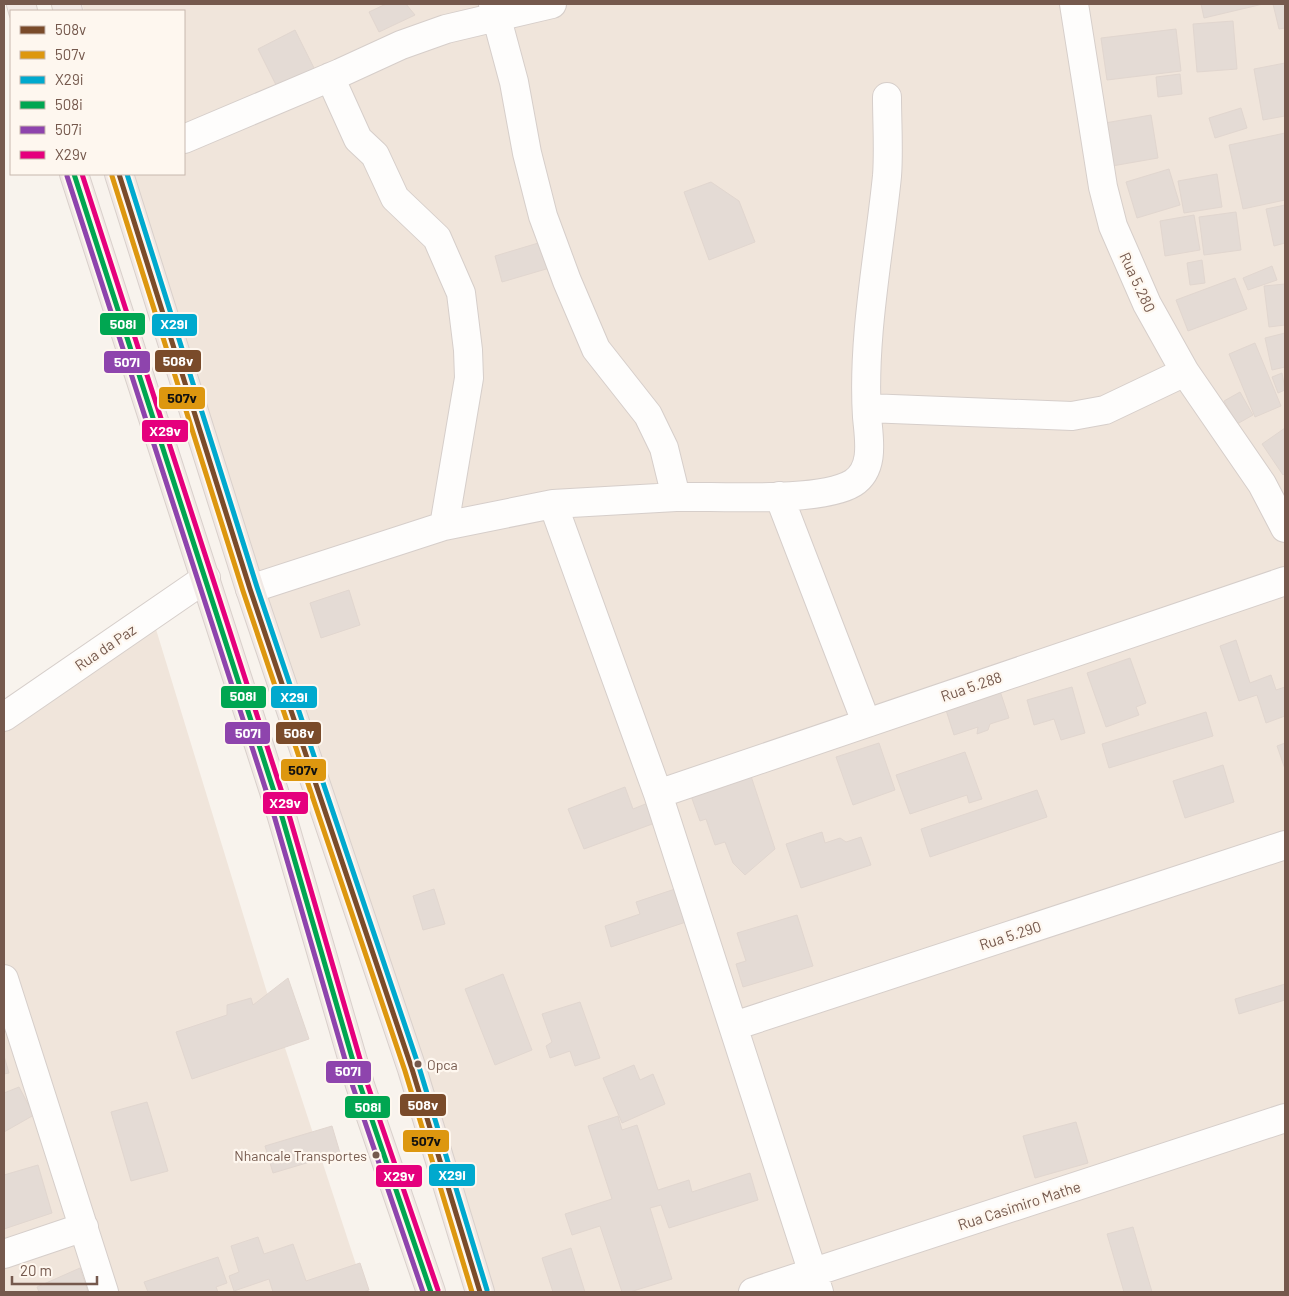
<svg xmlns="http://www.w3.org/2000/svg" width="1289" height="1296" viewBox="0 0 1289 1296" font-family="Barlow,sans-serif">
	<rect width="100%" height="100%" fill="#f8f3ed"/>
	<!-- residential -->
	<path fill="#f0e5db" d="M82,4H1285V1292H487L284,659L134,174H184V11H84Z
		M155,626L269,999L365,1292H4V731Z"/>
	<!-- building -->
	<path fill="#e4dbd5" stroke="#e1d6cf" d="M386,4H406L415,15L379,32L369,12Z
		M1201,4H1263L1204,18Z
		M1273,4H1285V28L1279,29Z
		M1233,21L1237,69L1197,72L1193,24Z
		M1176,29L1181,71L1107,80L1101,38Z
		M295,30L316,72L279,91L258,49Z
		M1285,63V116L1263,120L1254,69Z
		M1180,74L1182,94L1158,97L1156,77Z
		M1241,108L1247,128L1215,138L1209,118Z
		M1151,115L1158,158L1112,166L1105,123Z
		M1285,133V200L1243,209L1229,145Z
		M1169,169L1180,205L1137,218L1126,182Z
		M1217,174L1222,207L1184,213L1178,181Z
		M711,182L739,201L755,242L709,260L684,192Z
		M1285,205V243L1274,246L1266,209Z
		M1236,212L1241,250L1204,255L1199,217Z
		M1194,215L1200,250L1165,256L1160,221Z
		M545,241L553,267L502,282L495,256Z
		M1202,260L1205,283L1190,285L1187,263Z
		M1272,266L1277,280L1248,290L1243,278Z
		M1235,278L1247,309L1188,331L1176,300Z
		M1285,284V325L1269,327L1264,286Z
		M1285,333V367L1272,370L1265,338Z
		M1255,343L1281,406L1255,417L1229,354Z
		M1282,373L1285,390L1278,393L1272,377Z
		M1240,392L1253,415L1237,424L1224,401Z
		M1285,428V473L1283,475L1262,444Z
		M349,590L360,625L321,638L310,603Z
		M1236,640L1250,683L1271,675L1276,690L1285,687V716L1266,723L1257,695L1239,701L1220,646Z
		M1130,658L1146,703L1136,707L1139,715L1106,727L1087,673Z
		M1072,687L1085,733L1061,740L1054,719L1034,725L1027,700Z
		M999,688L1009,718L990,724L988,730L977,734L978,727L954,735L945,707Z
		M1206,712L1213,736L1109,768L1102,744Z
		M879,743L895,790L853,805L836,757Z
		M1285,743V769L1277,746Z
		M965,752L982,799L969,803L967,795L910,814L896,775Z
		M1223,765L1234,802L1185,818L1173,781Z
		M750,773L775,849L745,875L733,863L725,842L715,845L706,819L700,821L690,793Z
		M625,787L633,809L648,803L655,823L584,849L568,809Z
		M1037,790L1047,817L930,857L921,829Z
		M822,832L825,843L840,838L846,842L861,837L871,865L801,888L786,844Z
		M434,889L445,924L423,930L413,896Z
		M675,889L686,922L611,947L605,926L640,914L636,902Z
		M797,915L813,966L743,987L736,964L746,961L737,933Z
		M503,974L532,1050L495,1065L465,989Z
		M288,978L309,1039L192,1079L176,1032L227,1015V1005L251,998L253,1005Z
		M1285,984V1000L1239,1014L1235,999Z
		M580,1002L600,1058L575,1066L570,1051L550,1058L546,1046L552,1042L542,1014Z
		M4,1056L9,1073L4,1074Z
		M634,1065L640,1080L653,1074L665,1104L622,1123L603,1078Z
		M19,1087L34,1115L4,1132V1093Z
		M147,1102L168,1171L131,1181L111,1112Z
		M618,1116L622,1130L637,1125L658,1190L689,1180L692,1192L750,1173L758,1200L669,1228L661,1205L650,1208L672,1279L630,1292H622L600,1226L572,1235L565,1214L612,1199L588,1126Z
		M1076,1122L1088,1163L1035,1178L1023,1136Z
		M332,1126L340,1153L273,1173L265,1146Z
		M38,1165L52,1213L4,1229V1175Z
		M1133,1227L1152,1292H1124L1107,1234Z
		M258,1237L264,1254L293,1244L306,1281L360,1263L369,1290L363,1292H273L269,1279L234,1291L229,1276L239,1272L231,1246Z
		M571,1248L585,1292H553L542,1258Z
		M218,1257L227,1283L216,1287L218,1292H148L144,1282Z
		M80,1268L88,1292H39L37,1287Z"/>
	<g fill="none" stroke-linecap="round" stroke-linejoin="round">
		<defs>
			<path id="street" d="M1074,4L1103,187L1113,226L1147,304L1185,372L1262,484L1285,528
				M330,77L358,139L375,155L395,198L437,238L461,293L468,350L469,378L444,526
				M184,139L340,73L401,45L446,29L552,4
				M867,408L1072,416L1105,410L1185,372
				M779,496L866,722
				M676,497C717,496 821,503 853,483C875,469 869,439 867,417C862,338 879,255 887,176C889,150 887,123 887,97
				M553,504L658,794L819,1292
				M250,589L444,526L553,504L676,497L664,448L648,415L596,349L567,281L543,216L527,153L514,82L493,4
				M4,717L206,578
				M658,794L1285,581
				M4,979L104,1292
				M734,1026L1285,845
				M4,1254L84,1227
				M753,1292L1285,1118"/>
			<path id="highway" d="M21,4L23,11
				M66,4L68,11
				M74,174L280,810L360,1085L431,1292
				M119,174L250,589L412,1069L480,1292"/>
		</defs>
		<!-- street casing -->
		<use href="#street" stroke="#d6ceca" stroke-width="30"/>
		<!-- highway casing -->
		<use href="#highway" stroke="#d9d0cb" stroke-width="30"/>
		<!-- street -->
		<use href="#street" stroke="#fefdfc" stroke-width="28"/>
		<!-- highway -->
		<use href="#highway" stroke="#f1e9e5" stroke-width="28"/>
		<defs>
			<path id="bus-1" d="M119,174L250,589L412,1069L480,1292"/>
			<path id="bus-2" d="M112,176L243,591L405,1071L472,1292"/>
			<path id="bus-3" d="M127,174L257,587L419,1067L487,1290"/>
			<path id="bus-4" d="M74,174L280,810L360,1085L431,1292"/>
			<path id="bus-5" d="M67,176L273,812L353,1087L423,1292"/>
			<path id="bus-6" d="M82,174L287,808L367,1083L438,1290"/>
		</defs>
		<!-- bus-1 casing -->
		<use href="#bus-1" stroke="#fef7ef" stroke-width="9"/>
		<!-- bus-2 casing -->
		<use href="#bus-2" stroke="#fef7ef" stroke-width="9"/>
		<!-- bus-3 casing -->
		<use href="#bus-3" stroke="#fef7ef" stroke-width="9"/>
		<!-- bus-4 casing -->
		<use href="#bus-4" stroke="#fef7ef" stroke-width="9"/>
		<!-- bus-5 casing -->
		<use href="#bus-5" stroke="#fef7ef" stroke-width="9"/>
		<!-- bus-6 casing -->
		<use href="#bus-6" stroke="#fef7ef" stroke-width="9"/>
		<!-- bus-1 -->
		<use href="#bus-1" stroke="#7a4b2a" stroke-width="5"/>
		<!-- bus-2 -->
		<use href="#bus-2" stroke="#dd970f" stroke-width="5"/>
		<!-- bus-3 -->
		<use href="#bus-3" stroke="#00a9ce" stroke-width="5"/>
		<!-- bus-4 -->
		<use href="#bus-4" stroke="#00a651" stroke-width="5"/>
		<!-- bus-5 -->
		<use href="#bus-5" stroke="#8e44ad" stroke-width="5"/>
		<!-- bus-6 -->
		<use href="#bus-6" stroke="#e5007d" stroke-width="5"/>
	</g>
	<!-- markers -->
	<g fill="#75594d" stroke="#fef7ef" stroke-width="2">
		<circle cx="418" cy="1064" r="4.5"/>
		<circle cx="376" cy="1155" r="4.5"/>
	</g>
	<g text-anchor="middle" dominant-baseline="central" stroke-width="4.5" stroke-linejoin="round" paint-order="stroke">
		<!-- bus labels -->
		<g font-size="14" fill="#75594d" stroke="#fef7ef" text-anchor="start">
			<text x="427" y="1064">Opca</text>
			<text x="367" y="1155" text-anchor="end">Nhancale Transportes</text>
		</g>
		<!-- street labels -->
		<g font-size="15" fill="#75594d" stroke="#fef7ef">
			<text transform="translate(1138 282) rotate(65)">Rua 5.280</text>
			<text transform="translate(105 647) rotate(-34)">Rua da Paz</text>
			<text transform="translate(971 686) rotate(-19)">Rua 5.288</text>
			<text transform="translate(1010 935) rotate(-18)">Rua 5.290</text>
			<text transform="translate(1019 1205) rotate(-18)">Rua Casimiro Mathe</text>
		</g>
	</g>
	<g stroke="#fef7ef" stroke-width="2">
		<rect x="99" y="312" width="47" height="24" rx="5" fill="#00a651"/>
		<rect x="151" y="313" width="47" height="24" rx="5" fill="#00a9ce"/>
		<rect x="154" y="349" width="48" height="24" rx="5" fill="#7a4b2a"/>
		<rect x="103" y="350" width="48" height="24" rx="5" fill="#8e44ad"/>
		<rect x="158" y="386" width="48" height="24" rx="5" fill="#dd970f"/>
		<rect x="141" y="419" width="48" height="24" rx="5" fill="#e5007d"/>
		<rect x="220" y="685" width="47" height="24" rx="5" fill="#00a651"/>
		<rect x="270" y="685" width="48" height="24" rx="5" fill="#00a9ce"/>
		<rect x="224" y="721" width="47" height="24" rx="5" fill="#8e44ad"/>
		<rect x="275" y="721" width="47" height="24" rx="5" fill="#7a4b2a"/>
		<rect x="280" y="758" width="47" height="24" rx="5" fill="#dd970f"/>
		<rect x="262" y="791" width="47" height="24" rx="5" fill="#e5007d"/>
		<rect x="325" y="1060" width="47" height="24" rx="5" fill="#8e44ad"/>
		<rect x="399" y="1093" width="48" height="24" rx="5" fill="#7a4b2a"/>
		<rect x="344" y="1095" width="47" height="24" rx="5" fill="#00a651"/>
		<rect x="402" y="1129" width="48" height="24" rx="5" fill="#dd970f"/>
		<rect x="428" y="1163" width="48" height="24" rx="5" fill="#00a9ce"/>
		<rect x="375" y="1164" width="48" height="24" rx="5" fill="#e5007d"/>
	</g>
	<g font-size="14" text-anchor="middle" font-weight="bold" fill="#fff">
		<text x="123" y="329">508i</text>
		<text x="174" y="329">X29i</text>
		<text x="178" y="366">508v</text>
		<text x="127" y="367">507i</text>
		<text x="165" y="436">X29v</text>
		<text x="243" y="701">508i</text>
		<text x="294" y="702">X29i</text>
		<text x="248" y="738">507i</text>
		<text x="299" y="738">508v</text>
		<text x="285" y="808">X29v</text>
		<text x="348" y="1076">507i</text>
		<text x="423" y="1110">508v</text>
		<text x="368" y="1112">508i</text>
		<text x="452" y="1180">X29i</text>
		<text x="399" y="1181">X29v</text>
	</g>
	<g font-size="14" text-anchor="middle" font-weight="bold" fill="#111">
		<text x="182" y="403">507v</text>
		<text x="303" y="775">507v</text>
		<text x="426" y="1146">507v</text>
	</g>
	<!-- border -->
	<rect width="1289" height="1296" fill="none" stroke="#75594d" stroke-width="10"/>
	<!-- legend -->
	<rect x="10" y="10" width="175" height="165" fill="#fef7ef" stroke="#c7b8ae"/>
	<rect x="20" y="26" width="25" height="8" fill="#7a4b2a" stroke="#c7b8ae"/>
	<text x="55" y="35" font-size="15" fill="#75594d">508v</text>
	<rect x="20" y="51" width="25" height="8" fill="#dd970f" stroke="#c7b8ae"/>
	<text x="55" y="60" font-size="15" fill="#75594d">507v</text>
	<rect x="20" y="76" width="25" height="8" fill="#00a9ce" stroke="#c7b8ae"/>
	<text x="55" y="85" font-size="15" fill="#75594d">X29i</text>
	<rect x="20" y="101" width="25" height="8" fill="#00a651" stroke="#c7b8ae"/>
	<text x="55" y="110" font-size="15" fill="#75594d">508i</text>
	<rect x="20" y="126" width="25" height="8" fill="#8e44ad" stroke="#c7b8ae"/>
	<text x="55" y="135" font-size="15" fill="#75594d">507i</text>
	<rect x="20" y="151" width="25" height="8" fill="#e5007d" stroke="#c7b8ae"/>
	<text x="55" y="160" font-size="15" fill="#75594d">X29v</text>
	<!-- scale -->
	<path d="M12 1276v8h85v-8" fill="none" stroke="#75594d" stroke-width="2.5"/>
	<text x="20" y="1276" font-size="15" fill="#75594d" stroke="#fef7ef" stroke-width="4" paint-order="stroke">20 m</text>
</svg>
